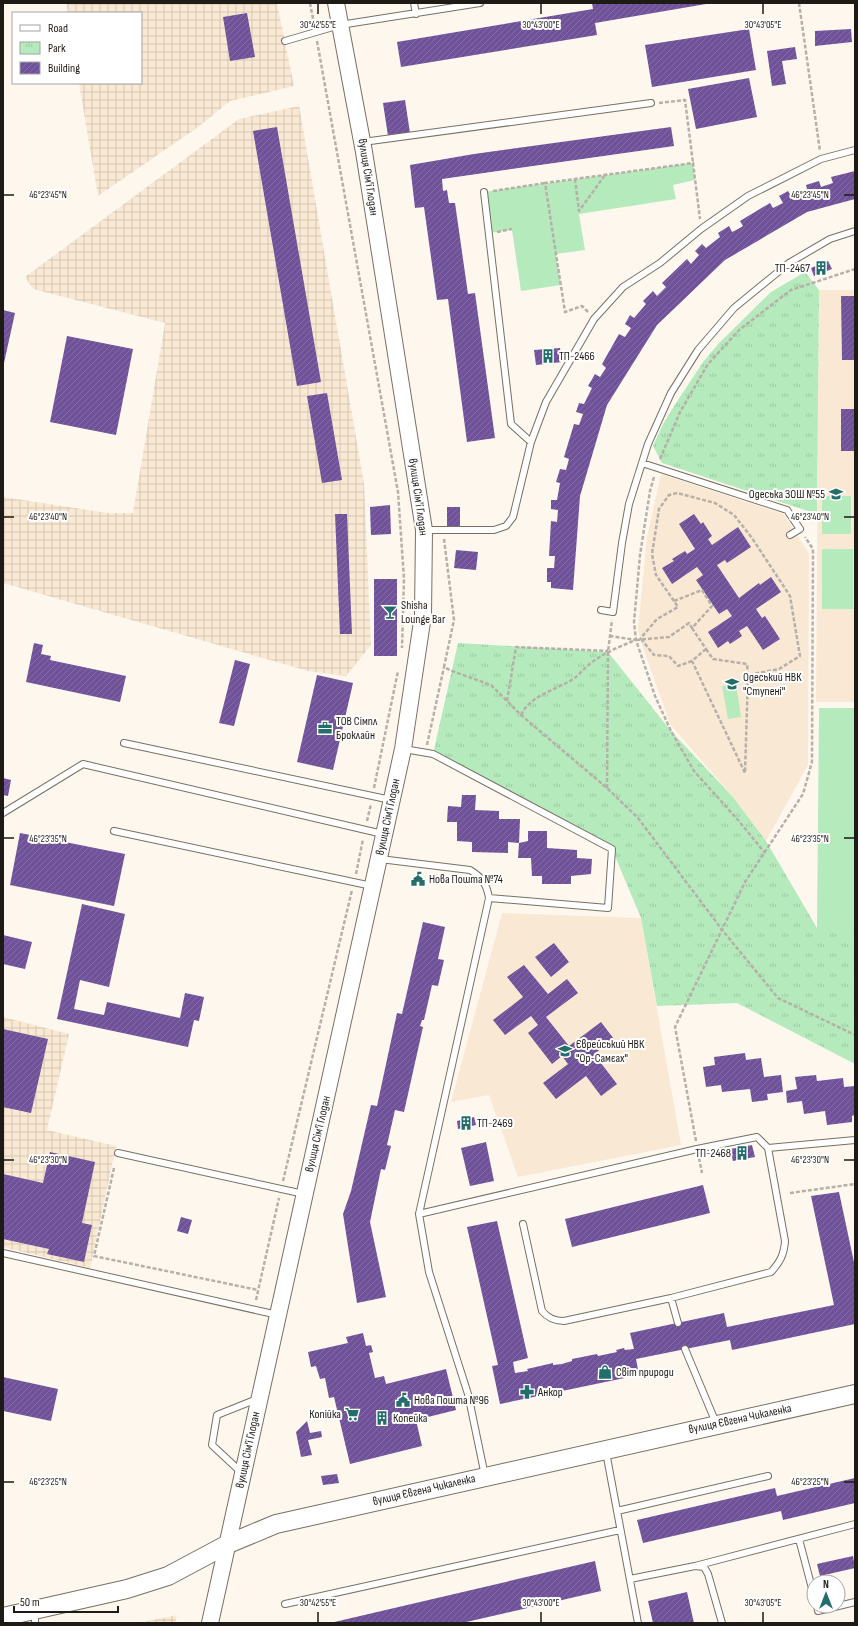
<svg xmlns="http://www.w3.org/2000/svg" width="858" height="1626" viewBox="0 0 858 1626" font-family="'Sofia Sans Condensed',sans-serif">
	<defs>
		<pattern id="industrial-grid" width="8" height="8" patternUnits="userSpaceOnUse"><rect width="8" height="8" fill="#f9e9d4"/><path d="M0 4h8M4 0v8" fill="none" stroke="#d5c7b5"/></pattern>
		<pattern id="park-tufts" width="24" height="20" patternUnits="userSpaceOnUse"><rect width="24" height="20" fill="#b5ebbc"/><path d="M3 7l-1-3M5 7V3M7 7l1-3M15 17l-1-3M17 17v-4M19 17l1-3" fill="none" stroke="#9bc9a1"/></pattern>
		<pattern id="building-hatch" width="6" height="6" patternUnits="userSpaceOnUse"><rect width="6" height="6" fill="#6f5299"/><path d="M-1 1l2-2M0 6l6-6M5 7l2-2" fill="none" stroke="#826ca1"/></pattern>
	</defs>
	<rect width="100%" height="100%" fill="#fef7ee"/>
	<!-- built -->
	<path fill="#f9e9d4" d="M819,290H855V702H816Z
		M661,474L783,514L809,553L808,765L766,841L733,797L670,724L642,645L638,629L647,537Z
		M502,913L641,918L681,1145L518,1177L489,1095L451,1102Z"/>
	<!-- industrial -->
	<path fill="url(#industrial-grid)" d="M66,3H277L294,86L230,101L198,127L98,196L79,83H141V13H68Z
		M299,106L364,484L371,645L346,676L308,671L3,583V497L108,513H133L165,323L33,289L25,277L239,119Z
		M3,1017L69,1034L47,1130L116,1146L90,1268L3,1247Z
		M177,1615L175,1623H139Z"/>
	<!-- grass -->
	<path fill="#b5ebbc" d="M693,163L695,180L673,185L676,199L579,214L585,250L556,254L561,285L521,291L512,230L489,233L484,192Z
		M822,496H851V534H822Z
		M822,549H853V609H822Z
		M736,684L741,717L728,719L722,686Z
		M819,708H855V928H817Z"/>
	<!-- park -->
	<path fill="url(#park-tufts)" d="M805,272L819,290L817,514L662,463L653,446L663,424L676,403L703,362L719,343L771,292Z
		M458,643L608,652L671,731L733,797L766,841L817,928H855V1064L737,1003L657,1006L641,918L612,849L433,754Z"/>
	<!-- building -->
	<path fill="url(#building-hatch)" d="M592,3L706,4L595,23L597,35L401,67L397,42L593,9Z
		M247,13L255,57L230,61L223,17Z
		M749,29L756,70L652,87L645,45Z
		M851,29L852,42L815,46V31Z
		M795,47L797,59L782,61L786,84L772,86L767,51Z
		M749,78L757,117L696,129L688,89Z
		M405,100L410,133L388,136L383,103Z
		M277,127L321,382L297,386L253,131Z
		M671,127L674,146L442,179L443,191L447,190L449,203H455L468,294L475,293L495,438L467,442L448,299L437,300L424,207L415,208L410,165L474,154Z
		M855,171V199L807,212L725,260L657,325L607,405L580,496L573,590L551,588V582H547V568H554L555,556H549L551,521L557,522L558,510L551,509V500H557L560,483L556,482L560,469L566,470L569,459L564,457L574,424L579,425L583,414L576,412L579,403L584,404L592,388L588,386L595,374L600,377L606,368L602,364L619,334L625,337L631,328L625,324L630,315L634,318L646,304L643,301L653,291L657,296L666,287L662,283L687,259L691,264L699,255L695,251L702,244L706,248L720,237L718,233L729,226L732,232L738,229L743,226L740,221L770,203L773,208L783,203L779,196L788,191L791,196L801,191L807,189L806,185L819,181L821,187L833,183L831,177Z
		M828,261L832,269L814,276L811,268Z
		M841,296H855V360H842Z
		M3,310L15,313L4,363H3Z
		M67,336L133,349L116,435L50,422Z
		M560,348L562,362L536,365L534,350Z
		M327,393L342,480L322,483L307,396Z
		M841,409H855V451H841Z
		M390,505L391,534L371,535L370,507Z
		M447,507H460V527H447Z
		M335,514H347L352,634H340Z
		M694,514L701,524L703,522L712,536L708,539L712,545L738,527L751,547L727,563L725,560L717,565L739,598L759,583L760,585L771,577L781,592L756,609L762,618L765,616L780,639L763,650L747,626L739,631L742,636L730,644L728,641L718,648L708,632L732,616L727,609L719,614L696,580L703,575L697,567L672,584L662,568L674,561L672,559L685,551L687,554L695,549L679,524Z
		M456,550L478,552L476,570L454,568Z
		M374,579H397V656H374Z
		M34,643L43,645L41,654L51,656L50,660L126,676L120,702L26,682Z
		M235,660L250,664L234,726L219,723Z
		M317,675L353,683L333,770L297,762Z
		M3,778L11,780L8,796L3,795Z
		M462,795H476L475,810L499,811V819H520L519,843L528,841V831H547V848L577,850V858L592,859L591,874L571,876V884H542V876H532L531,858H518L519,843L508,842V853L472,852V842L457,841V822H447L448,806L461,807Z
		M20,833L125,854L114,906L10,885Z
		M82,904L125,914L109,987L80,980L74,1009L104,1015L107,1002L180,1018L185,993L204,997L199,1021L194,1020L188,1047L57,1019Z
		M423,922L445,927L438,959L444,960L438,986L432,985L424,1020H422L420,1026L423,1027L404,1112L395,1110L387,1145L391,1146L385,1170L381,1169L370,1222L386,1297L357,1303L343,1214L351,1191L371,1105L377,1106L397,1013L402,1014Z
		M3,935L32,942L25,969L3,964Z
		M554,943L569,962L551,977L535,957Z
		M524,965L548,994L567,979L578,993L546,1017L569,1046L601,1022L614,1039L594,1054L617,1084L601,1096L586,1076L556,1099L543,1083L568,1064L562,1056L552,1064L528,1033L538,1025L531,1016L505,1035L493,1020L523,997L507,977Z
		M3,1029L48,1039L31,1113L3,1107Z
		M745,1053L746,1060L761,1058L764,1077L781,1075L783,1092L767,1094L768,1100L752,1102L750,1089L722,1092L721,1085L706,1087L703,1067L715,1065L714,1057Z
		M816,1075L817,1081L843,1078L844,1087L855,1086V1115L852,1116V1122L827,1125L825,1111L804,1114L802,1101L787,1103L786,1091L797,1089L795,1077Z
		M474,1117L476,1125L458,1129L457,1121Z
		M486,1142L494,1181L470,1186L461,1148Z
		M752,1145L755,1157L733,1161L730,1149Z
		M50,1152L95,1162L82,1223L92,1225L84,1262L47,1254L49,1249L3,1239V1174L43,1183Z
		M703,1185L710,1213L572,1247L565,1219Z
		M839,1192L855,1267V1324L732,1350L730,1340L636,1359L639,1375L500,1404L492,1366L498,1365L467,1227L497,1221L528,1358L513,1362L515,1373L528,1371L527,1369L553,1363V1365L562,1364L572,1361V1359L597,1354L598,1356L617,1352L616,1350L624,1348L625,1350L634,1349L630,1333L724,1313L727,1327L834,1305L811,1196Z
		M181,1217L192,1220L188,1234L177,1231Z
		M363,1333L366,1346L371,1345L373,1352L369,1353L375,1378L384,1376L386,1384L446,1369L456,1410L416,1420L422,1446L350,1464L334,1397L329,1398L325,1378L320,1379L316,1366L311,1367L308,1352L348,1343L346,1337Z
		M3,1377L58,1389L51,1421L3,1411Z
		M307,1421L310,1433L321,1431L322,1437L308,1440L312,1455L301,1457L296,1432Z
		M337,1474L339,1483L323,1485L321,1476Z
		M855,1478V1503L783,1520L781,1511L643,1543L637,1520L775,1488L777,1496Z
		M853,1556L855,1568L820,1576L817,1564Z
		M595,1561L601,1591L462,1623H330Z
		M687,1592L694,1623H653L648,1601Z"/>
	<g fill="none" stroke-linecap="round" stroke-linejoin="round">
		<defs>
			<path id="service" d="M414,3L416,14
				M285,41L340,25L480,3
				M363,142L651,103
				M484,192L511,424L531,442
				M642,463L787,510L800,529L790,535
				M425,530H494L506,526L513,517L531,442L546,402L594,319L623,287L660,263L701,229L748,196L821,159L855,150
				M601,610L613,612L622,543L629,504L648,444L671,393L698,350L734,308L789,263L830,239L855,231
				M124,743L391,800
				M404,749L433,754L612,849L608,908L489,898
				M3,813L83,764L383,834
				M114,831L372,886
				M380,859L470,870C482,877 487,885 489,898L419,1214L429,1272L468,1394L485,1476
				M768,1148L855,1140
				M118,1153L304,1194
				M419,1214L697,1149L757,1137L768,1148L785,1241C784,1255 780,1262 771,1272L671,1298L564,1321C554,1321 548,1318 542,1311L523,1224
				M3,1253L278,1315
				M671,1298L678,1323
				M685,1349L716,1423
				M606,1452L638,1623
				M242,1473L212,1445L217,1415L257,1399
				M617,1511L768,1476
				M799,1539L814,1596
				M695,1566L855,1524
				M630,1579L695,1566L704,1567L708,1574L722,1623
				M285,1604L620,1530
				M817,1606L818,1611L855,1602
				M35,1623V1612"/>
			<path id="tertiary" d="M210,1623L403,749L423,615L424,530L364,152L336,3"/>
			<path id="secondary" d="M3,1617L127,1589L168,1576L228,1544L276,1524L855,1394"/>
		</defs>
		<!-- service casing -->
		<use href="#service" stroke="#797063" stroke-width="8"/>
		<!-- tertiary casing -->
		<use href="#tertiary" stroke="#797063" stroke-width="18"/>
		<!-- secondary casing -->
		<use href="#secondary" stroke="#797063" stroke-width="20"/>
		<!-- path -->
		<path stroke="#b6b0a9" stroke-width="2.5" stroke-dasharray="4 2" stroke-linecap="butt" d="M310,3L314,24
			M799,3L820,151
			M317,41L398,492L404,579L402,648
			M659,103L685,100L693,163
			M575,179L579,211L605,175
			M493,191L545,183
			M497,232L512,229
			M588,312L582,306L565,312L545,183L693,163L700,219
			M660,459L680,412L708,364L739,330L791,290L855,269
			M654,477L650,491L640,555L634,622L636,640L655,696L671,731L694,771L738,820L765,853
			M444,539L454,620L444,667L452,671L491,685L521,715L607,788L638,818L723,931L778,998L855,1035
			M674,601L656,575L652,554L659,509L669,495L677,493L715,503L734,515L752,538L790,596L800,656L779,669L748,675
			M692,628L706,649
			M641,639L654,655L669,656L678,666L692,661
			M636,640L669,637L689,623L692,628L712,606L702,590L674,601L678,607L657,619L640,639
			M706,649L713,659L747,664L748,675L745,773L692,661Z
			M507,701L516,647L608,651
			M521,715C529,697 552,691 568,682C577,678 584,668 592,662C606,652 621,646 636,640L610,636
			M427,745L444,667
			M374,788L398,671
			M607,788L608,652L612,620
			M367,821L371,804
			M356,874L363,839
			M696,1141L675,1027L745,882L803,794L812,762L813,549L805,537
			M699,1158L702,1173
			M114,1168L94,1256L258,1290
			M283,1181L352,890
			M790,1193L855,1184
			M256,1300L279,1198"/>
		<!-- service -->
		<use href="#service" stroke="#fff" stroke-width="6"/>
		<!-- tertiary -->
		<use href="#tertiary" stroke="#fff" stroke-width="16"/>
		<!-- secondary -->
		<use href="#secondary" stroke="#fff" stroke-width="18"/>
	</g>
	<!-- ticks -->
	<path fill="none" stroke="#1e1a15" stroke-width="1.5" d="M318,4V14M541,4V14M763,4V14M4,195H14M844,195H854M4,517H14M844,517H854M4,838H14M844,838H854M4,1160H14M844,1160H854M4,1482H14M844,1482H854M318,1612V1622M541,1612V1622M763,1612V1622"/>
	<!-- icons -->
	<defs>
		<symbol id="building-bare" viewBox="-9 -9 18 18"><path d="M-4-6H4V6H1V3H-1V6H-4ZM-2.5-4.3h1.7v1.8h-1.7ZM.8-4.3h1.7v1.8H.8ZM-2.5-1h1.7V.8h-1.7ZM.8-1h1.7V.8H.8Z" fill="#226e6b" stroke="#fff" stroke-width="2.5" paint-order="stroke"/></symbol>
		<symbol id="school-bare" viewBox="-9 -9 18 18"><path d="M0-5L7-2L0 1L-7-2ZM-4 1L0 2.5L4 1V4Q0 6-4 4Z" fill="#226e6b" stroke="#fff" stroke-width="2.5" paint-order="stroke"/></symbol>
		<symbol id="bar-bare" viewBox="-9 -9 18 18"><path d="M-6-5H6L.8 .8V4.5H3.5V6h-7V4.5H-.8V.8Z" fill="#226e6b" stroke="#fff" stroke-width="2.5" paint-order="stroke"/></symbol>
		<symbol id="office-bare" viewBox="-9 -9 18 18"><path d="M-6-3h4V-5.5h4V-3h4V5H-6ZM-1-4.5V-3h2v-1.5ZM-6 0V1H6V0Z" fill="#226e6b" stroke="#fff" stroke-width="2.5" paint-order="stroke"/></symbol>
		<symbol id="civic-bare" viewBox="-9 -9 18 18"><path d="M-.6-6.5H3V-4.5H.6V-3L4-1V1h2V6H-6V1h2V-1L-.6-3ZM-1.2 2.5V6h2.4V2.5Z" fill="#226e6b" stroke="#fff" stroke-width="2.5" paint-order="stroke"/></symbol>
		<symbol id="shop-bare" viewBox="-9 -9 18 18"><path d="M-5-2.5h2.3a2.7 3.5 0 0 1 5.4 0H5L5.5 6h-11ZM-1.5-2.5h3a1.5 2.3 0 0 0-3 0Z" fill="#226e6b" stroke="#fff" stroke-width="2.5" paint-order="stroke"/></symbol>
		<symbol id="pharmacy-bare" viewBox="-9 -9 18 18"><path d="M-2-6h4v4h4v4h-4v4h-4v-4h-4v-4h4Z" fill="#226e6b" stroke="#fff" stroke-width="2.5" paint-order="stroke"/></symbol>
		<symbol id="supermarket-bare" viewBox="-9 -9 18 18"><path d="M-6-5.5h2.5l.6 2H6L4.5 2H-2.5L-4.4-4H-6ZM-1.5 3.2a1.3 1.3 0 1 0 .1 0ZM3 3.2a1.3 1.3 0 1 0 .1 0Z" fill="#226e6b" stroke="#fff" stroke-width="2.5" paint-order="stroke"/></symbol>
	</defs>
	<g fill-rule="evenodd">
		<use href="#building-bare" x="811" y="258" width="20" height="20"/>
		<use href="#building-bare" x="538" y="346" width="20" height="20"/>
		<use href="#school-bare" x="826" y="484" width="20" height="20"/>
		<use href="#bar-bare" x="380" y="602" width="20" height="20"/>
		<use href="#school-bare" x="722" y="674" width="20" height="20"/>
		<use href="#office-bare" x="315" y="718" width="20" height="20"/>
		<use href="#civic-bare" x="408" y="869" width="20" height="20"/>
		<use href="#school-bare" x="555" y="1041" width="20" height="20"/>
		<use href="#building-bare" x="456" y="1113" width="20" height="20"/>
		<use href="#building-bare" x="732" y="1143" width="20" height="20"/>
		<use href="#shop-bare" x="595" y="1362" width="20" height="20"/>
		<use href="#pharmacy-bare" x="517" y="1382" width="20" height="20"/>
		<use href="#civic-bare" x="393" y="1390" width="20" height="20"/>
		<use href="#supermarket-bare" x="342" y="1404" width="20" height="20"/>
		<use href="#building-bare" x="372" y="1408" width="20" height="20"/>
	</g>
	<g text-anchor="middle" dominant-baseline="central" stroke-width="4" stroke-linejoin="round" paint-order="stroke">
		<!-- street labels -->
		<g font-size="12" fill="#1e1a15" stroke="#fff">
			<text transform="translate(368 177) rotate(81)">вулиця Сім'ї Глодан</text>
			<text transform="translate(418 497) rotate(82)">вулиця Сім'ї Глодан</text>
			<text transform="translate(388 817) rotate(-78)">вулиця Сім'ї Глодан</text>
			<text transform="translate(318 1134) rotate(-77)">вулиця Сім'ї Глодан</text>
			<text transform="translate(740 1419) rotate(-12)">вулиця Євгена Чикаленка</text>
			<text transform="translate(248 1450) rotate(-78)">вулиця Сім'ї Глодан</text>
			<text transform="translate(424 1490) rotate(-13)">вулиця Євгена Чикаленка</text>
		</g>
		<!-- poi labels -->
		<g font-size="12" fill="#1e1a15" stroke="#fff" text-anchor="start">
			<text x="810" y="268" text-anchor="end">ТП-2467</text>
			<text x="559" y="356">ТП-2466</text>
			<text x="825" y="494" text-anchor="end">Одеська ЗОШ №55</text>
			<text x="401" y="605">Shisha<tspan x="401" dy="14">Lounge Bar</tspan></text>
			<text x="743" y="677">Одеський НВК<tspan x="743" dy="14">"Ступені"</tspan></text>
			<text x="336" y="721">ТОВ Сімпл<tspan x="336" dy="14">Броклайн</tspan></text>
			<text x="429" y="879">Нова Пошта №74</text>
			<text x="576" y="1044">Єврейський НВК<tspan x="576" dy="14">"Ор-Самєах"</tspan></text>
			<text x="477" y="1123">ТП-2469</text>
			<text x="731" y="1153" text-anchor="end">ТП-2468</text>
			<text x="616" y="1372">Світ природи</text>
			<text x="538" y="1392">Анкор</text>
			<text x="414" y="1400">Нова Пошта №96</text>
			<text x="341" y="1414" text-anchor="end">Копійка</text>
			<text x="393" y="1418">Копейка</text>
		</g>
	</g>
	<g font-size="10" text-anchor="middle" fill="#1e1a15" stroke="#fff" stroke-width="4" stroke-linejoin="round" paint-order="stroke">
		<text x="318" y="28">30°42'55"E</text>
		<text x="541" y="28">30°43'00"E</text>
		<text x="763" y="28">30°43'05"E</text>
		<text x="48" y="198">46°23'45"N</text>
		<text x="810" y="198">46°23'45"N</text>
		<text x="48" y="520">46°23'40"N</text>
		<text x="810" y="520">46°23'40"N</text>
		<text x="48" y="842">46°23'35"N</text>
		<text x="810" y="842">46°23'35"N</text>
		<text x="48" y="1163">46°23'30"N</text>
		<text x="810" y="1163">46°23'30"N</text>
		<text x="48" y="1485">46°23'25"N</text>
		<text x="810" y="1485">46°23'25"N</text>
		<text x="318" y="1606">30°42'55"E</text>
		<text x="541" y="1606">30°43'00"E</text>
		<text x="763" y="1606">30°43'05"E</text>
	</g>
	<!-- border -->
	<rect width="858" height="1626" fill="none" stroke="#1e1a15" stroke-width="8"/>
	<!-- legend -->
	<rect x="12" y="12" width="130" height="72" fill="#ffffff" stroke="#a5a3a1"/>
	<rect x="20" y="25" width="20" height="6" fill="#ffffff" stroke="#a5a3a1"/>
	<text x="48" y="32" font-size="12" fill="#1e1a15">Road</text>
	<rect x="20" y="42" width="20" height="12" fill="url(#park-tufts)" stroke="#a5a3a1"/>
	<text x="48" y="52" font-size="12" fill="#1e1a15">Park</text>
	<rect x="20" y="62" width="20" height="12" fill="url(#building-hatch)" stroke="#a5a3a1"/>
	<text x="48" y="72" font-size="12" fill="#1e1a15">Building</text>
	<!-- north arrow -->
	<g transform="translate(826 1594)"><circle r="19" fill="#ffffff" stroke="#a5a3a1"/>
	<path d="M0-3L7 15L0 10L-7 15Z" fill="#226e6b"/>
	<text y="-6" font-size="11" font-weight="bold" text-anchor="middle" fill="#1e1a15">N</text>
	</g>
	<!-- scale -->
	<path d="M14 1606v6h104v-6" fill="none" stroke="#1e1a15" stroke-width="2"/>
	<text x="20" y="1606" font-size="12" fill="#1e1a15" stroke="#ffffff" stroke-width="3" paint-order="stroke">50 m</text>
</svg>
